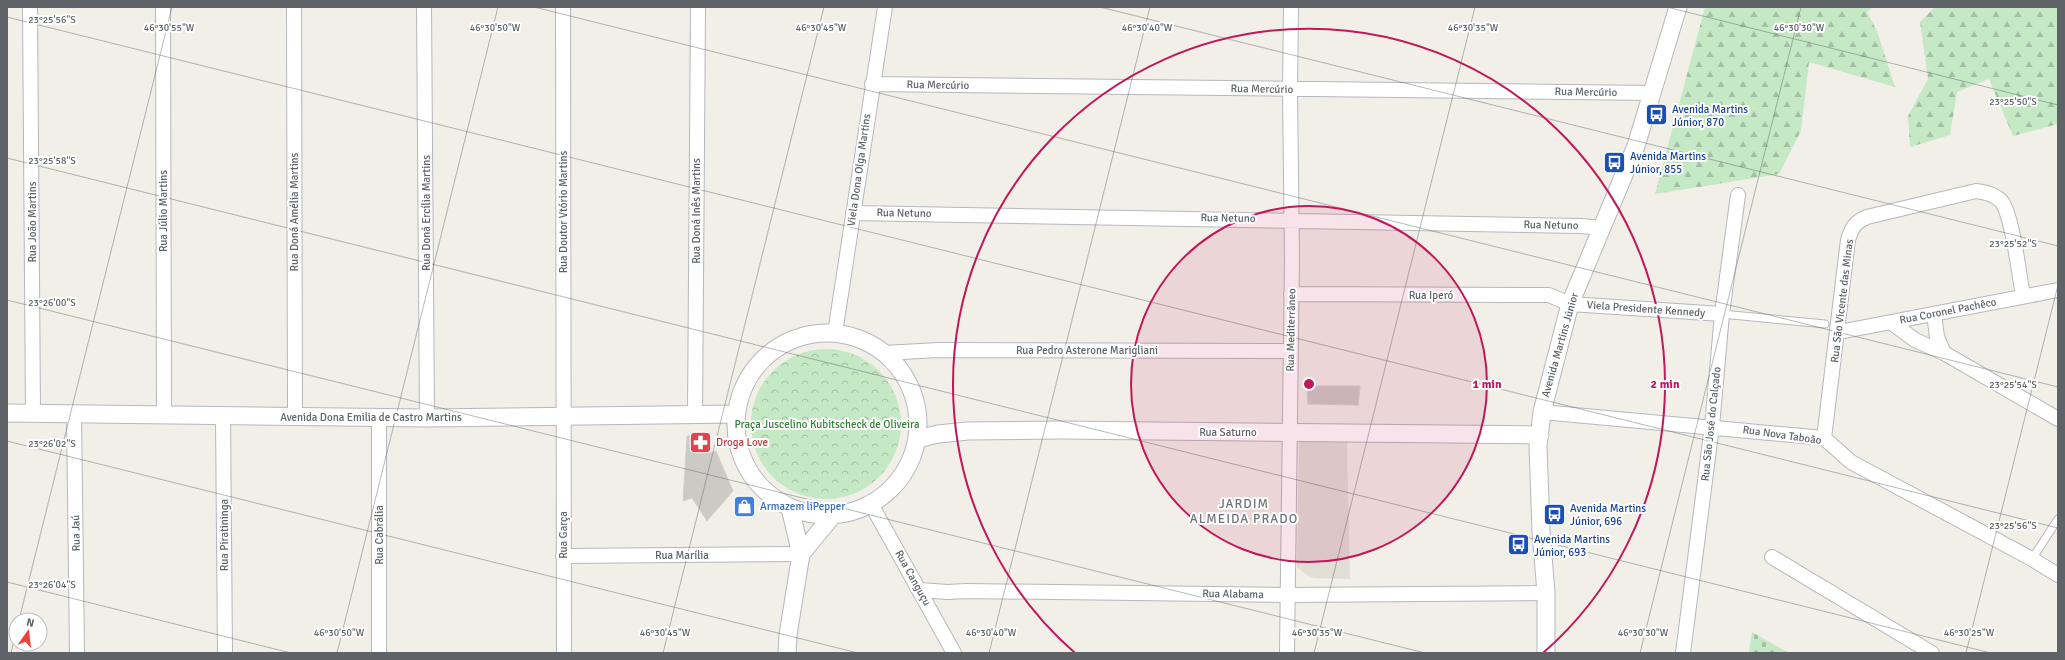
<svg xmlns="http://www.w3.org/2000/svg" width="2065" height="660" viewBox="0 0 2065 660" font-family="Signika,sans-serif">
	<defs>
		<pattern id="forest-firs" width="22" height="20" patternUnits="userSpaceOnUse"><rect width="22" height="20" fill="#c5e8c5"/><path d="M5 1l3.5 6h-7zM16 11l3.5 6h-7z" fill="#a3c0a4"/></pattern>
		<pattern id="cemetery-stones" width="16" height="16" patternUnits="userSpaceOnUse"><rect width="16" height="16" fill="#c5e8c5"/><path d="M2 7V4a2 2 0 0 1 4 0v3zM10 15v-3a2 2 0 0 1 4 0v3z" fill="#a3c0a4"/></pattern>
		<pattern id="park-crowns" width="20" height="18" patternUnits="userSpaceOnUse"><rect width="20" height="18" fill="#c5e8c5"/><path d="M2 6a3 3 0 1 1 6 0M12 15a3 3 0 1 1 6 0" fill="none" stroke="#a3c0a4"/></pattern>
	</defs>
	<rect width="100%" height="100%" fill="#f1efe8"/>
	<!-- education -->
	<path fill="#e1ded6" d="M1299,442H1347L1350,579L1314,578L1307,575L1297,567Z"/>
	<!-- forest -->
	<path fill="url(#forest-firs)" d="M1705,7H1873L1867,12L1877,31L1895,87L1809,62L1801,131L1779,174L1655,194Z
		M1935,7H2058V124L2013,136L1989,79L1957,92L1950,135L1910,147L1908,116L1928,79L1920,22Z"/>
	<!-- cemetery -->
	<path fill="url(#cemetery-stones)" d="M1752,632L1789,653H1749Z"/>
	<!-- park -->
	<path fill="url(#park-crowns)" d="M751 424a75 75 0 1 1 150 0a75 75 0 1 1-150 0Z"/>
	<!-- building -->
	<path fill="#cccac5" stroke="#d6d1c6" d="M1307,386H1360L1358,405L1308,404Z
		M703,433L710,453L716,451L733,491L707,521L692,498L683,501L687,436Z"/>
	<g fill="none" stroke-linecap="round" stroke-linejoin="round">
		<defs>
			<path id="service" d="M1722,314L1825,324
				M2032,559L2058,519"/>
			<path id="minor" d="M30,7L33,413
				M163,7L164,415
				M294,7L295,416
				M424,7L427,418
				M563,7L564,653
				M872,84L1653,93
				M853,213L1581,226L1602,228
				M1291,294L1549,295L1570,304L1722,314
				M1934,314L1937,337L1944,353
				M1892,323L1915,340L1944,353L2058,419
				M1839,332L2058,290
				M835,333L885,7
				M883,353L939,350L1291,351
				M1542,412L1824,438L1851,462L2032,559L2058,575
				M74,414L77,653
				M695,415L698,7
				M223,416L225,653
				M379,418V653
				M1824,438L1848,240C1852,227 1855,222 1867,217L1976,191C1985,192 1996,195 2002,202C2013,218 2019,275 2023,296
				M871,504L954,653
				M563,556L801,554
				M1772,557L1932,653
				M920,590L947,592L967,591L1289,595L1546,593
				M1287,653L1292,259L1290,90L1291,7
				M1683,653L1712,426L1722,314L1738,195"/>
			<path id="tertiary" d="M736 424a91 91 0 1 1 182 0a91 91 0 1 1-182 0Z
				M7,413L427,418L735,414
				M917,439L938,434L968,431L1061,430L1540,435
				M801,554L833,515
				M787,653L788,635L801,554L790,508
				M1546,653V593L1541,531L1538,446L1542,412L1570,304L1636,146L1678,7"/>
		</defs>
		<!-- service casing -->
		<use href="#service" stroke="#b5b8bc" stroke-width="9"/>
		<!-- minor casing -->
		<use href="#minor" stroke="#b5b8bc" stroke-width="16"/>
		<!-- tertiary casing -->
		<use href="#tertiary" stroke="#b5b8bc" stroke-width="19"/>
		<!-- service -->
		<use href="#service" stroke="#fff" stroke-width="7"/>
		<!-- minor -->
		<use href="#minor" stroke="#fff" stroke-width="14"/>
		<!-- tertiary -->
		<use href="#tertiary" stroke="#fff" stroke-width="17"/>
	</g>
	<!-- ticks -->
	<path fill="none" stroke="#5f6368" stroke-width="1" stroke-opacity="0.45" d="M534,7L2058,387M1100,7L2058,246M1667,7L2058,105M7,17L2058,528M7,158L1991,653M7,300L1425,653M7,441L858,653M7,582L291,653M19,620L172,7M11,653L16,632M337,653L498,7M663,653L824,7M989,653L1150,7M1314,653L1475,7M1640,653L1801,7M1966,653L2058,285"/>
	<!-- distance rings -->
	<circle cx="1309" cy="384" r="178" fill="#c2185b" fill-opacity=".12"/>
	<g fill="none" stroke="#c2185b" stroke-width="2">
		<circle cx="1309" cy="384" r="178"/>
		<path d="M1075 653A356 356 0 1 1 1543 653"/>
	</g>
	<!-- icons -->
	<defs>
		<symbol id="bus-square" viewBox="-11 -11 22 22"><rect x="-9" y="-9" width="18" height="18" rx="4" fill="#1a4fb4" stroke="#fff"/><path d="M-5-6H5V4H4V6H2V4H-2V6H-4V4H-5ZM-3.5-4V0h7V-4ZM-3.5 1.2v1.5H-2V1.2ZM2 1.2v1.5H3.5V1.2Z" fill="#fff"/></symbol>
		<symbol id="pharmacy-square" viewBox="-11 -11 22 22"><rect x="-9" y="-9" width="18" height="18" rx="4" fill="#e0444e" stroke="#fff"/><path d="M-2-6h4v4h4v4h-4v4h-4v-4h-4v-4h4Z" fill="#fff"/></symbol>
		<symbol id="shop-square" viewBox="-11 -11 22 22"><rect x="-9" y="-9" width="18" height="18" rx="4" fill="#3f7fe0" stroke="#fff"/><path d="M-5-2.5h2.3a2.7 3.5 0 0 1 5.4 0H5L5.5 6h-11ZM-1.5-2.5h3a1.5 2.3 0 0 0-3 0Z" fill="#fff"/></symbol>
	</defs>
	<g fill-rule="evenodd">
		<use href="#bus-square" x="1644" y="102" width="25" height="25"/>
		<use href="#bus-square" x="1602" y="150" width="25" height="25"/>
		<use href="#pharmacy-square" x="688" y="430" width="25" height="25"/>
		<use href="#shop-square" x="732" y="494" width="25" height="25"/>
		<use href="#bus-square" x="1542" y="502" width="25" height="25"/>
		<use href="#bus-square" x="1506" y="532" width="25" height="25"/>
	</g>
	<g text-anchor="middle" dominant-baseline="central" stroke-width="4" stroke-linejoin="round" paint-order="stroke">
		<!-- street labels -->
		<g font-size="11" fill="#5f6368" stroke="#fff">
			<text transform="translate(938 85) rotate(1)">Rua Mercúrio</text>
			<text transform="translate(1262 89) rotate(1)">Rua Mercúrio</text>
			<text transform="translate(1586 92) rotate(1)">Rua Mercúrio</text>
			<text transform="translate(859 170) rotate(-82)">Viela Dona Olga Martins</text>
			<text transform="translate(163 211) rotate(-90)">Rua Júlio Martins</text>
			<text transform="translate(696 211) rotate(-90)">Rua Doná Inês Martins</text>
			<text transform="translate(294 212) rotate(-90)">Rua Doná Amélia Martins</text>
			<text transform="translate(563 212) rotate(-90)">Rua Doutor Vtório Martins</text>
			<text transform="translate(426 213) rotate(-90)">Rua Doná Ercília Martins</text>
			<text transform="translate(904 213) rotate(1)">Rua Netuno</text>
			<text transform="translate(1228 218) rotate(1)">Rua Netuno</text>
			<text transform="translate(32 222) rotate(-90)">Rua João Martins</text>
			<text transform="translate(1551 225) rotate(1)">Rua Netuno</text>
			<text x="1431" y="295">Rua Iperó</text>
			<text transform="translate(1842 301) rotate(-83)">Rua São Vicente das Minas</text>
			<text transform="translate(1646 309) rotate(4)">Viela Presidente Kennedy</text>
			<text transform="translate(1948 311) rotate(-11)">Rua Coronel Pachêco</text>
			<text transform="translate(1291 330) rotate(-89)">Rua Mediterrâneo</text>
			<text transform="translate(1560 345) rotate(-74)">Avenida Martins Júnior</text>
			<text x="1087" y="350">Rua Pedro Asterone Marigliani</text>
			<text x="371" y="417">Avenida Dona Emilia de Castro Martins</text>
			<text transform="translate(1711 424) rotate(-84)">Rua São José do Calçado</text>
			<text x="1228" y="432">Rua Saturno</text>
			<text transform="translate(1782 435) rotate(8)">Rua Nova Taboão</text>
			<text transform="translate(76 533) rotate(-91)">Rua Jaú</text>
			<text transform="translate(224 535) rotate(-90)">Rua Piratininga</text>
			<text transform="translate(379 535) rotate(-90)">Rua Cabrália</text>
			<text transform="translate(563 535) rotate(-90)">Rua Garça</text>
			<text x="682" y="555">Rua Marília</text>
			<text transform="translate(913 578) rotate(61)">Rua Canguçu</text>
			<text transform="translate(1233 594) rotate(1)">Rua Alabama</text>
		</g>
		<!-- transit labels -->
		<g font-size="11" fill="#164399" stroke="#fff" text-anchor="start">
			<text x="1672" y="109">Avenida Martins<tspan x="1672" dy="13">Júnior, 870</tspan></text>
			<text x="1630" y="156">Avenida Martins<tspan x="1630" dy="13">Júnior, 855</tspan></text>
			<text x="1570" y="508">Avenida Martins<tspan x="1570" dy="13">Júnior, 696</tspan></text>
			<text x="1534" y="539">Avenida Martins<tspan x="1534" dy="13">Júnior, 693</tspan></text>
		</g>
		<!-- park labels -->
		<g font-size="11" fill="#348238" stroke="#fff">
			<text x="827" y="424">Praça Juscelino Kubitscheck de Oliveira</text>
		</g>
		<!-- health labels -->
		<g font-size="11" fill="#be3a42" stroke="#fff" text-anchor="start">
			<text x="716" y="442">Droga Love</text>
		</g>
		<!-- shop labels -->
		<g font-size="11" fill="#366cbe" stroke="#fff" text-anchor="start">
			<text x="760" y="506">Armazem liPepper</text>
		</g>
		<!-- quarter labels -->
		<g font-size="13" letter-spacing="1" fill="#70757a" stroke="#fff">
			<text x="1244" y="504">JARDIM<tspan x="1244" dy="15">ALMEIDA PRADO</tspan></text>
		</g>
	</g>
	<g font-size="10" text-anchor="middle" fill="#5f6368" stroke="#fff" stroke-width="4" stroke-linejoin="round" paint-order="stroke">
		<text x="52" y="23">23°25'56"S</text>
		<text x="169" y="31">46°30'55"W</text>
		<text x="495" y="31">46°30'50"W</text>
		<text x="821" y="31">46°30'45"W</text>
		<text x="1147" y="31">46°30'40"W</text>
		<text x="1473" y="31">46°30'35"W</text>
		<text x="1799" y="31">46°30'30"W</text>
		<text x="2013" y="105">23°25'50"S</text>
		<text x="52" y="164">23°25'58"S</text>
		<text x="2013" y="247">23°25'52"S</text>
		<text x="52" y="306">23°26'00"S</text>
		<text x="2013" y="388">23°25'54"S</text>
		<text x="52" y="447">23°26'02"S</text>
		<text x="2013" y="529">23°25'56"S</text>
		<text x="52" y="588">23°26'04"S</text>
		<text x="339" y="636">46°30'50"W</text>
		<text x="665" y="636">46°30'45"W</text>
		<text x="991" y="636">46°30'40"W</text>
		<text x="1317" y="636">46°30'35"W</text>
		<text x="1643" y="636">46°30'30"W</text>
		<text x="1969" y="636">46°30'25"W</text>
	</g>
	<circle cx="1309" cy="384" r="6" fill="#c2185b" stroke="#fff" stroke-width="2"/>
	<g font-size="12" text-anchor="middle" font-weight="bold" fill="#c2185b" stroke="#fff" stroke-width="4" stroke-linejoin="round" paint-order="stroke">
		<text x="1487" y="388">1 min</text>
		<text x="1665" y="388">2 min</text>
	</g>
	<!-- border -->
	<rect width="2065" height="660" fill="none" stroke="#5f6368" stroke-width="16"/>
	<!-- north arrow -->
	<g transform="translate(28 632) rotate(14)"><circle r="19" fill="#ffffff" stroke="#bfc1c3"/>
	<path d="M0-3L7 15L0 10L-7 15Z" fill="#ea4335"/>
	<text y="-6" font-size="11" font-weight="bold" text-anchor="middle" fill="#5f6368">N</text>
	</g>
</svg>
